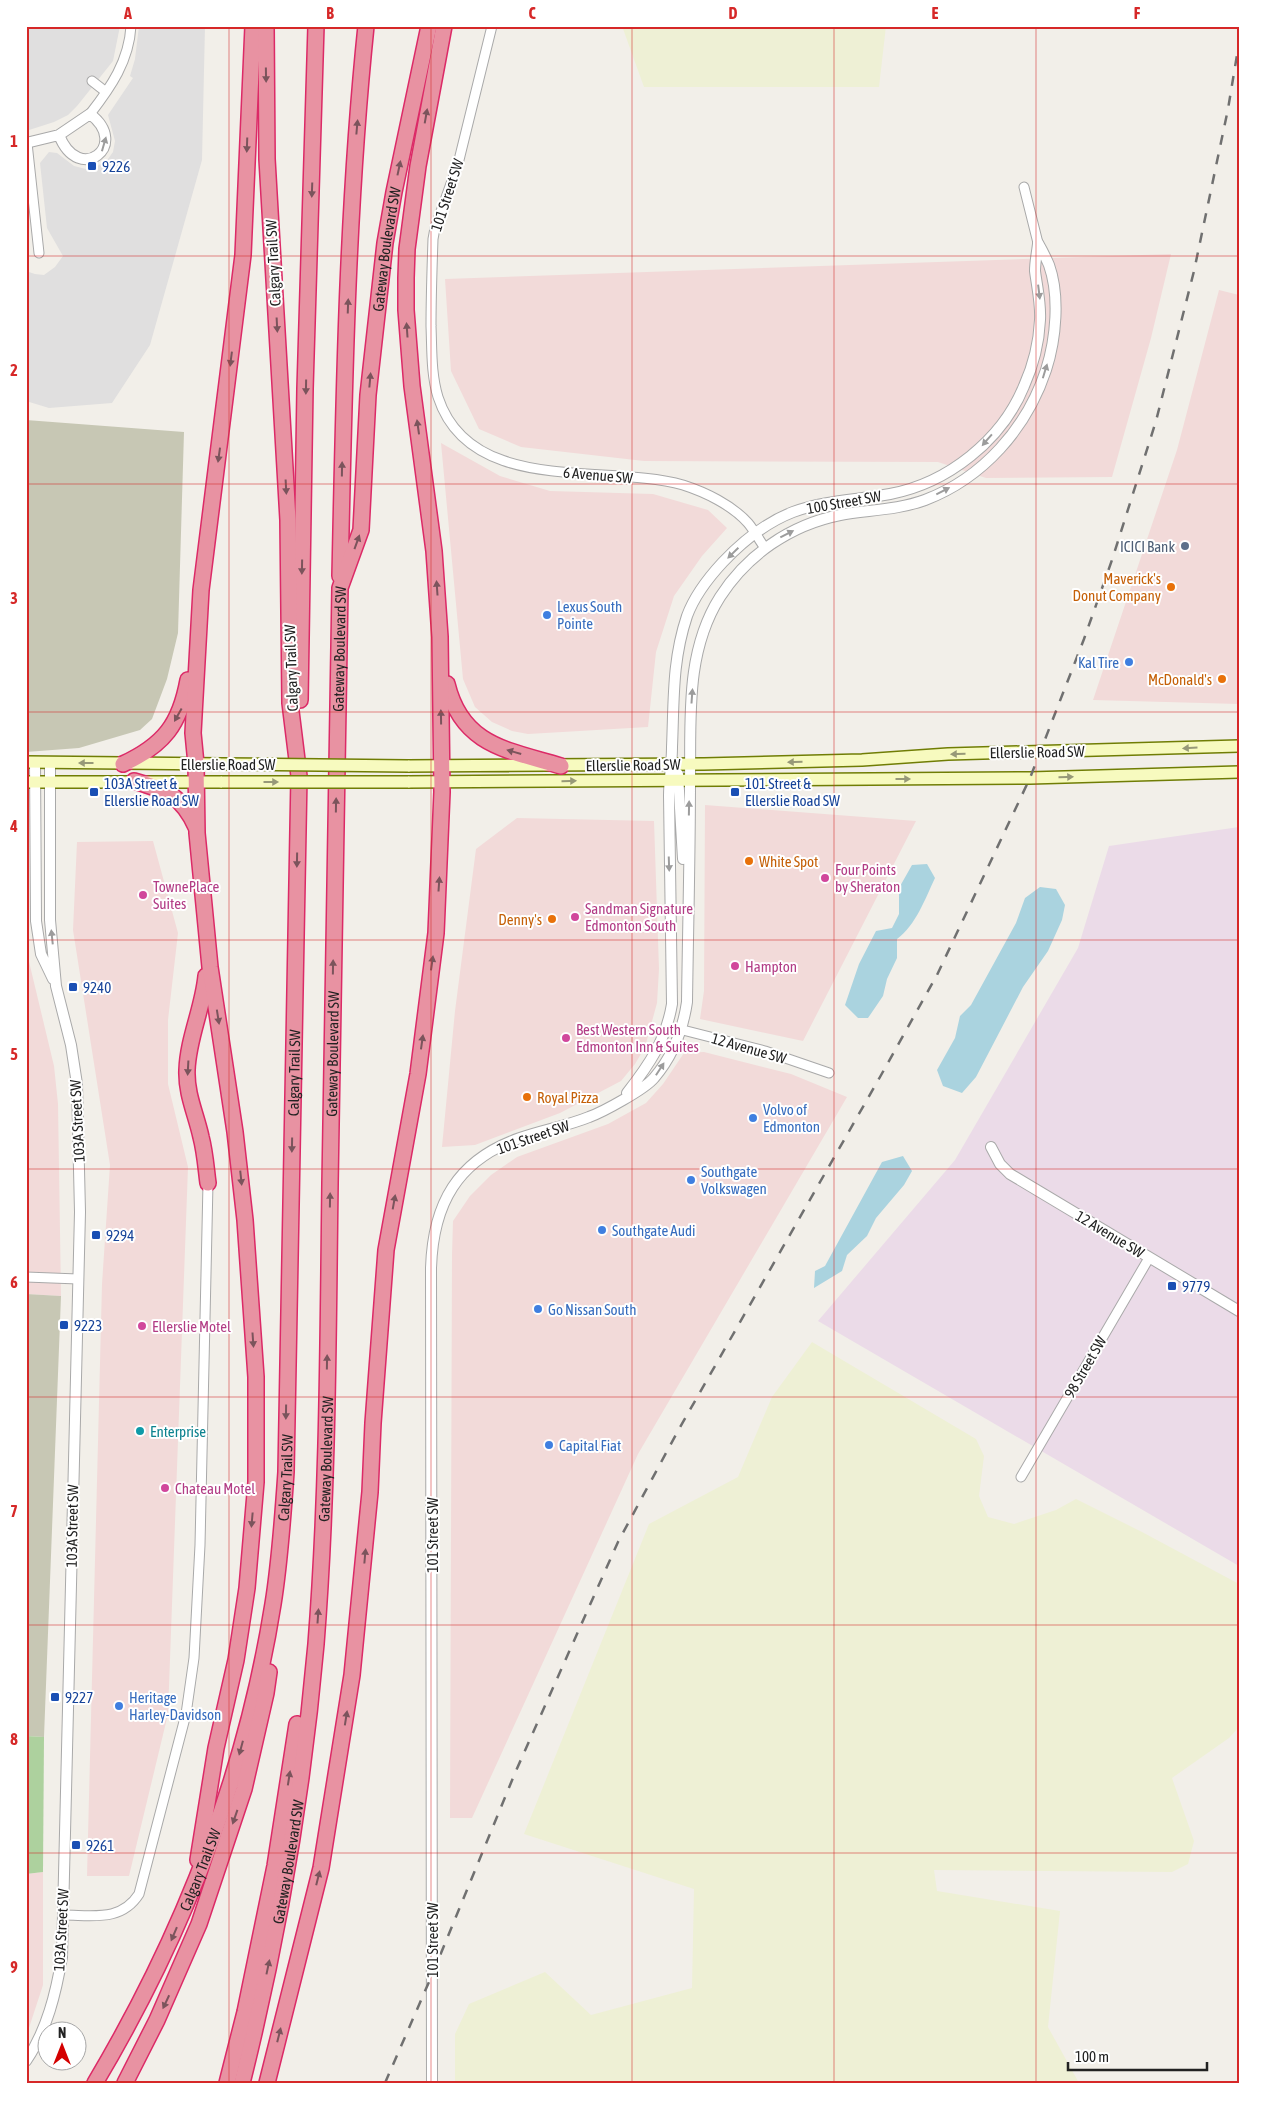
<svg xmlns="http://www.w3.org/2000/svg" width="1265" height="2109" viewBox="0 0 1265 2109" font-family="'Asap Condensed',sans-serif">
	<rect width="100%" height="100%" fill="#f2efe9"/>
	<!-- residential -->
	<path fill="#e0dfdf" d="M26,26H120L113,61L77,106L68,115L54,122L26,131Z
		M139,26H205L202,160L150,345L112,403L49,408L26,401V271L35,274L44,275L55,267L63,256L47,228L40,163L49,152L57,153L74,166L86,169L96,167L108,159L113,152L115,141L108,115L133,78L130,76L135,59Z"/>
	<!-- commercial -->
	<path fill="#f2dad9" d="M1171,254L1151,338L1112,477L986,478L938,462L644,461L521,447L479,429L451,371L445,279Z
		M1219,290L1239,295V704L1093,700L1177,450Z
		M441,443L500,476L550,491L653,494L708,510L727,528L702,556L674,596L656,652L648,727L528,734L512,731L492,722L475,707L463,679Z
		M705,805L916,821L803,1041L700,1019L704,991Z
		M517,818L654,821L659,969L657,1003L645,1047L635,1064L621,1081L560,1113L475,1145L442,1147L455,1011L476,849Z
		M153,841L178,933L168,1020V1084L188,1167L168,1714L129,1876H87L102,1284L110,1165L73,930L77,842Z
		M26,949L54,1066L58,1104L61,1296L26,1294Z
		M704,1052L791,1074L847,1097L638,1454L472,1818H450L452,1255L453,1221L470,1196L491,1175L517,1157L608,1124L646,1103L663,1084L684,1053Z
		M43,1872V1985L26,2037V1874Z"/>
	<!-- industrial -->
	<path fill="#ebdbe8" d="M1239,827V1566L818,1321L955,1160L1078,948L1109,846Z"/>
	<!-- construction -->
	<path fill="#c7c7b4" d="M26,420L184,432L178,633L167,679L152,719L140,730L79,748L26,752Z
		M26,1294L61,1296L44,1737L26,1736Z"/>
	<!-- farmland -->
	<path fill="#eef0d5" d="M622,26H886L879,87H644Z
		M812,1342L976,1439L984,1456L979,1496L988,1517L1014,1524L1056,1510L1076,1499L1142,1532L1239,1584V1727L1229,1738L1172,1778L1194,1841L1188,1864L1172,1872L934,1870L937,1891L1060,1911L1048,2027L1079,2083H455V2034L469,2004L545,1972L591,2015L692,1988L694,1889L524,1834L649,1524L738,1477L772,1397Z"/>
	<!-- forest -->
	<path fill="#add19e" d="M26,1736L44,1737L43,1872L26,1874Z"/>
	<!-- water -->
	<path fill="#aad3df" d="M927,864L935,878C925,899 916,925 897,939V958L887,979L883,996L868,1018H858L845,1005L859,964L876,931L892,928L899,914V888L912,865Z
		M1040,887L1056,889L1065,905L1062,920L1048,951L1023,987L976,1077L962,1093L943,1086L937,1070L955,1038L960,1016L971,1005L1016,923L1025,898Z
		M903,1156L912,1171L904,1185L876,1218L867,1236L847,1255L842,1271L814,1288L815,1271L825,1266L882,1162Z"/>
	<g fill="none" stroke-linecap="round" stroke-linejoin="round">
		<defs>
			<path id="minor" d="M492,26L458,164L435,228L433,239C432,268 431,297 431,326C432,350 431,374 438,397C470,496 606,463 683,485C705,492 732,505 748,523C754,530 759,540 765,548
				M92,81L106,92
				M90,114C111,87 129,61 131,26
				M27,143L39,253
				M1024,187L1038,243
				M667,1026L765,1051L829,1073
				M26,1277L78,1279
				M1021,1477L1149,1258
				M63,1915C93,1915 121,1922 139,1894L186,1714L194,1658L200,1545L208,1183"/>
			<path id="tertiary" d="M26,143L59,135L90,114C131,145 79,186 59,135
				M35,763L36,921L41,954L53,979
				M678,774L683,859
				M627,1093C649,1065 666,1040 672,1004L669,796C669,780 672,764 672,747C674,700 672,661 687,616C694,597 709,577 723,562C742,542 767,522 793,512C825,500 858,500 890,494C948,483 1002,440 1024,386C1033,366 1039,342 1040,320C1041,303 1037,287 1035,271C1035,262 1037,253 1038,244
				M991,1147L1000,1164L1010,1174L1239,1311
				M26,2061C47,2030 56,1993 62,1957L80,1212L77,1084L71,1045L56,986L50,920V763
				M432,2083L431,1268C433,1204 457,1160 520,1138C543,1130 567,1126 589,1117C603,1112 645,1089 654,1078C672,1057 683,1029 687,1002C688,928 690,854 690,780C691,719 685,652 720,597C747,555 790,525 840,515C868,510 898,510 925,500C983,478 1027,428 1046,370C1056,339 1060,296 1049,265C1046,258 1042,250 1038,243"/>
			<path id="secondary" d="M26,762L221,764
				M408,766L704,764L862,760L948,754L1239,746
				M26,782H222
				M408,782L1030,778L1239,772"/>
			<g id="motorway">
				<path d="M340,576C344,393 347,209 366,26"/>
				<path d="M447,684C462,746 508,750 561,766"/>
				<path d="M300,700L305,389L316,26"/>
				<path d="M123,764C164,745 180,724 188,680"/>
				<path d="M134,781C165,790 182,795 196,827"/>
				<path d="M206,976C203,1008 188,1038 187,1070C186,1094 196,1114 201,1137C205,1152 206,1168 208,1183"/>
				<path d="M198,1860L216,1748L236,1660L247,1588L256,1482V1377L245,1220L235,1132L210,967L197,833L196,764L193,733L201,590L243,255L253,26"/>
				<path id="s1" d="M95,2083C183,1935 246,1774 273,1604C280,1561 283,1516 286,1472L299,776L290,703L288,520L267,159L266,26"/>
				<path d="M125,2083L157,2020L199,1924L244,1789L266,1693L269,1672"/>
				<path d="M227,2083L245,2012L275,1866L297,1724"/>
				<path id="s2" d="M242,2083C278,1939 303,1792 316,1644C328,1491 328,1337 330,1184C333,985 336,786 340,588L361,530L368,395L385,243L394,192L429,26"/>
				<path d="M267,2083L321,1868L352,1675L370,1492L373,1423L386,1250L418,1074L436,933L442,792L440,637L434,551L412,386L406,310V278L407,249L418,166L444,26"/>
			</g>
		</defs>
		<!-- minor casing -->
		<use href="#minor" stroke="#a9a9a9" stroke-width="11"/>
		<!-- tertiary casing -->
		<use href="#tertiary" stroke="#a9a9a9" stroke-width="12"/>
		<!-- secondary casing -->
		<use href="#secondary" stroke="#707d05" stroke-width="14"/>
		<!-- motorway casing -->
		<use href="#motorway" stroke="#dc2a67" stroke-width="18"/>
		<!-- minor -->
		<use href="#minor" stroke="#fff" stroke-width="9"/>
		<!-- tertiary -->
		<use href="#tertiary" stroke="#fff" stroke-width="10"/>
		<!-- secondary -->
		<use href="#secondary" stroke="#f7fabf" stroke-width="11"/>
		<!-- motorway -->
		<use href="#motorway" stroke="#e892a2" stroke-width="15"/>
		<!-- rail -->
		<path stroke="#707070" stroke-width="2.5" stroke-dasharray="10 10" stroke-linecap="butt" d="M385,2083L432,1975L515,1773L618,1542L679,1429L880,1077L937,975L1030,778L1084,639L1112,560L1156,421L1194,271L1228,109L1239,43"/>
		<defs>
			<path id="secondary-bridge" d="M221,764L408,766
				M222,782H408"/>
		</defs>
		<!-- secondary-bridge casing -->
		<use href="#secondary-bridge" stroke="#707d05" stroke-width="14" stroke-linecap="butt"/>
		<!-- secondary-bridge -->
		<use href="#secondary-bridge" stroke="#f7fabf" stroke-width="11"/>
	</g>
	<!-- one-way arrows -->
	<defs><path id="oneway-solid" d="M-6-.8H1V-3.2L6.5 0L1 3.2V.8H-6Z" transform="scale(1.25)"/></defs>
	<g fill="#7b545c">
		<use href="#oneway-solid" transform="translate(266 75) rotate(89)"/>
		<use href="#oneway-solid" transform="translate(426 116) rotate(-80)"/>
		<use href="#oneway-solid" transform="translate(357 127) rotate(-85)"/>
		<use href="#oneway-solid" transform="translate(247 145) rotate(92)"/>
		<use href="#oneway-solid" transform="translate(399 168) rotate(-78)"/>
		<use href="#oneway-solid" transform="translate(312 190) rotate(92)"/>
		<use href="#oneway-solid" transform="translate(348 306) rotate(-88)"/>
		<use href="#oneway-solid" transform="translate(277 325) rotate(87)"/>
		<use href="#oneway-solid" transform="translate(407 330) rotate(-94)"/>
		<use href="#oneway-solid" transform="translate(231 359) rotate(97)"/>
		<use href="#oneway-solid" transform="translate(370 380) rotate(-85)"/>
		<use href="#oneway-solid" transform="translate(306 387) rotate(91)"/>
		<use href="#oneway-solid" transform="translate(418 427) rotate(-98)"/>
		<use href="#oneway-solid" transform="translate(219 455) rotate(98)"/>
		<use href="#oneway-solid" transform="translate(342 469) rotate(-89)"/>
		<use href="#oneway-solid" transform="translate(286 487) rotate(87)"/>
		<use href="#oneway-solid" transform="translate(357 542) rotate(-70)"/>
		<use href="#oneway-solid" transform="translate(302 567) rotate(91)"/>
		<use href="#oneway-solid" transform="translate(437 588) rotate(-94)"/>
		<use href="#oneway-solid" transform="translate(178 715) rotate(119)"/>
		<use href="#oneway-solid" transform="translate(441 717) rotate(-91)"/>
		<use href="#oneway-solid" transform="translate(514 752) rotate(-164)"/>
		<use href="#oneway-solid" transform="translate(336 805) rotate(-89)"/>
		<use href="#oneway-solid" transform="translate(297 860) rotate(91)"/>
		<use href="#oneway-solid" transform="translate(439 884) rotate(-86)"/>
		<use href="#oneway-solid" transform="translate(432 963) rotate(-82)"/>
		<use href="#oneway-solid" transform="translate(333 967) rotate(-89)"/>
		<use href="#oneway-solid" transform="translate(218 1017) rotate(81)"/>
		<use href="#oneway-solid" transform="translate(422 1042) rotate(-82)"/>
		<use href="#oneway-solid" transform="translate(188 1068) rotate(93)"/>
		<use href="#oneway-solid" transform="translate(292 1145) rotate(91)"/>
		<use href="#oneway-solid" transform="translate(241 1178) rotate(84)"/>
		<use href="#oneway-solid" transform="translate(330 1200) rotate(-89)"/>
		<use href="#oneway-solid" transform="translate(394 1202) rotate(-80)"/>
		<use href="#oneway-solid" transform="translate(253 1340) rotate(86)"/>
		<use href="#oneway-solid" transform="translate(327 1362) rotate(-89)"/>
		<use href="#oneway-solid" transform="translate(286 1412) rotate(91)"/>
		<use href="#oneway-solid" transform="translate(252 1520) rotate(95)"/>
		<use href="#oneway-solid" transform="translate(365 1556) rotate(-85)"/>
		<use href="#oneway-solid" transform="translate(318 1616) rotate(-86)"/>
		<use href="#oneway-solid" transform="translate(346 1718) rotate(-81)"/>
		<use href="#oneway-solid" transform="translate(241 1748) rotate(105)"/>
		<use href="#oneway-solid" transform="translate(289 1778) rotate(-81)"/>
		<use href="#oneway-solid" transform="translate(235 1817) rotate(109)"/>
		<use href="#oneway-solid" transform="translate(318 1878) rotate(-76)"/>
		<use href="#oneway-solid" transform="translate(174 1934) rotate(113)"/>
		<use href="#oneway-solid" transform="translate(268 1967) rotate(-78)"/>
		<use href="#oneway-solid" transform="translate(166 2002) rotate(115)"/>
		<use href="#oneway-solid" transform="translate(279 2035) rotate(-76)"/>
	</g>
	<g fill="#9c9c9c">
		<use href="#oneway-solid" transform="translate(104 144) rotate(-74)"/>
		<use href="#oneway-solid" transform="translate(1039 292) rotate(83)"/>
		<use href="#oneway-solid" transform="translate(1045 371) rotate(-73)"/>
		<use href="#oneway-solid" transform="translate(987 440) rotate(131)"/>
		<use href="#oneway-solid" transform="translate(943 491) rotate(-27)"/>
		<use href="#oneway-solid" transform="translate(787 534) rotate(-27)"/>
		<use href="#oneway-solid" transform="translate(733 553) rotate(136)"/>
		<use href="#oneway-solid" transform="translate(692 696) rotate(-86)"/>
		<use href="#oneway-solid" transform="translate(689 808) rotate(-89)"/>
		<use href="#oneway-solid" transform="translate(669 864) rotate(88)"/>
		<use href="#oneway-solid" transform="translate(52 937) rotate(-96)"/>
		<use href="#oneway-solid" transform="translate(660 1069) rotate(-57)"/>
	</g>
	<g fill="#979978">
		<use href="#oneway-solid" transform="translate(1190 748) rotate(177)"/>
		<use href="#oneway-solid" transform="translate(958 754) rotate(179)"/>
		<use href="#oneway-solid" transform="translate(795 762) rotate(179)"/>
		<use href="#oneway-solid" transform="translate(86 763) rotate(-180)"/>
		<use href="#oneway-solid" transform="translate(1066 777) rotate(-2)"/>
		<use href="#oneway-solid" transform="translate(903 779)"/>
		<use href="#oneway-solid" transform="translate(569 781) rotate(-1)"/>
		<use href="#oneway-solid" transform="translate(271 782)"/>
	</g>
	<!-- grid -->
	<path fill="none" stroke="#d62828" stroke-width="1" stroke-opacity="0.55" d="M229,26V2083M431,26V2083M632,26V2083M834,26V2083M1036,26V2083M26,256H1239M26,484H1239M26,712H1239M26,940H1239M26,1169H1239M26,1397H1239M26,1625H1239M26,1853H1239"/>
	<!-- markers -->
	<g fill="#1a4fb4" stroke="#fff" stroke-width="2">
		<rect x="87" y="161" width="10" height="10" rx="2.5"/>
		<rect x="89" y="787" width="10" height="10" rx="2.5"/>
		<rect x="730" y="787" width="10" height="10" rx="2.5"/>
		<rect x="68" y="982" width="10" height="10" rx="2.5"/>
		<rect x="91" y="1230" width="10" height="10" rx="2.5"/>
		<rect x="1167" y="1281" width="10" height="10" rx="2.5"/>
		<rect x="59" y="1320" width="10" height="10" rx="2.5"/>
		<rect x="50" y="1692" width="10" height="10" rx="2.5"/>
		<rect x="71" y="1840" width="10" height="10" rx="2.5"/>
	</g>
	<circle fill="#5c6f8a" stroke="#fff" stroke-width="2" cx="1185" cy="546" r="5"/>
	<g fill="#e8710a" stroke="#fff" stroke-width="2">
		<circle cx="1171" cy="587" r="5"/>
		<circle cx="1222" cy="679" r="5"/>
		<circle cx="749" cy="861" r="5"/>
		<circle cx="552" cy="919" r="5"/>
		<circle cx="527" cy="1097" r="5"/>
	</g>
	<g fill="#3f7fe0" stroke="#fff" stroke-width="2">
		<circle cx="547" cy="615" r="5"/>
		<circle cx="1129" cy="662" r="5"/>
		<circle cx="753" cy="1118" r="5"/>
		<circle cx="691" cy="1180" r="5"/>
		<circle cx="602" cy="1230" r="5"/>
		<circle cx="538" cy="1309" r="5"/>
		<circle cx="549" cy="1445" r="5"/>
		<circle cx="119" cy="1706" r="5"/>
	</g>
	<g fill="#d1479c" stroke="#fff" stroke-width="2">
		<circle cx="825" cy="878" r="5"/>
		<circle cx="143" cy="895" r="5"/>
		<circle cx="575" cy="917" r="5"/>
		<circle cx="735" cy="966" r="5"/>
		<circle cx="566" cy="1038" r="5"/>
		<circle cx="142" cy="1326" r="5"/>
		<circle cx="165" cy="1488" r="5"/>
	</g>
	<circle fill="#0f9aa8" stroke="#fff" stroke-width="2" cx="140" cy="1431" r="5"/>
	<g text-anchor="middle" dominant-baseline="central" stroke-width="4" stroke-linejoin="round" paint-order="stroke">
		<!-- transit labels -->
		<g font-size="15" fill="#164399" stroke="#fff" text-anchor="start">
			<text x="102" y="166">9226</text>
			<text x="104" y="783">103A Street &amp;<tspan x="104" dy="17">Ellerslie Road SW</tspan></text>
			<text x="745" y="783">101 Street &amp;<tspan x="745" dy="17">Ellerslie Road SW</tspan></text>
			<text x="83" y="987">9240</text>
			<text x="106" y="1235">9294</text>
			<text x="1182" y="1286">9779</text>
			<text x="74" y="1325">9223</text>
			<text x="65" y="1697">9227</text>
			<text x="86" y="1845">9261</text>
		</g>
		<!-- street labels -->
		<g font-size="15" fill="#222" stroke="#fff">
			<text transform="translate(447 195) rotate(-72)">101 Street SW</text>
			<text stroke="none"><textPath href="#s2" startOffset="1846">Gateway Boulevard SW</textPath></text>
			<text transform="translate(273 263) rotate(-93)">Calgary Trail SW</text>
			<text transform="translate(598 475) rotate(5)">6 Avenue SW</text>
			<text transform="translate(844 502) rotate(-10)">100 Street SW</text>
			<text stroke="none"><textPath href="#s2" startOffset="1441">Gateway Boulevard SW</textPath></text>
			<text transform="translate(291 668) rotate(-92)">Calgary Trail SW</text>
			<text transform="translate(1037 752) rotate(-1)">Ellerslie Road SW</text>
			<text x="228" y="764">Ellerslie Road SW</text>
			<text transform="translate(633 765) rotate(-1)">Ellerslie Road SW</text>
			<text transform="translate(749 1048) rotate(16)">12 Avenue SW</text>
			<text stroke="none"><textPath href="#s2" startOffset="1036">Gateway Boulevard SW</textPath></text>
			<text stroke="none"><textPath href="#s1" startOffset="1046">Calgary Trail SW</textPath></text>
			<text transform="translate(77 1121) rotate(-93)">103A Street SW</text>
			<text transform="translate(533 1137) rotate(-19)">101 Street SW</text>
			<text transform="translate(1110 1234) rotate(31)">12 Avenue SW</text>
			<text transform="translate(1085 1367) rotate(-60)">98 Street SW</text>
			<text stroke="none"><textPath href="#s2" startOffset="631">Gateway Boulevard SW</textPath></text>
			<text stroke="none"><textPath href="#s1" startOffset="641">Calgary Trail SW</textPath></text>
			<text transform="translate(72 1526) rotate(-89)">103A Street SW</text>
			<text transform="translate(432 1535) rotate(-90)">101 Street SW</text>
			<text stroke="none"><textPath href="#s2" startOffset="226">Gateway Boulevard SW</textPath></text>
			<text stroke="none"><textPath href="#s1" startOffset="238">Calgary Trail SW</textPath></text>
			<text transform="translate(61 1930) rotate(-87)">103A Street SW</text>
			<text transform="translate(432 1940) rotate(-90)">101 Street SW</text>
		</g>
		<!-- service labels -->
		<g font-size="15" fill="#4e5e75" stroke="#fff" text-anchor="end">
			<text x="1175" y="546">ICICI Bank</text>
		</g>
		<!-- food labels -->
		<g font-size="15" fill="#c56008" stroke="#fff" text-anchor="end">
			<text x="1161" y="578">Maverick's<tspan x="1161" dy="17">Donut Company</tspan></text>
			<text x="1212" y="679">McDonald's</text>
			<text x="759" y="861" text-anchor="start">White Spot</text>
			<text x="542" y="919">Denny's</text>
			<text x="537" y="1097" text-anchor="start">Royal Pizza</text>
		</g>
		<!-- shop labels -->
		<g font-size="15" fill="#366cbe" stroke="#fff" text-anchor="start">
			<text x="557" y="606">Lexus South<tspan x="557" dy="17">Pointe</tspan></text>
			<text x="1119" y="662" text-anchor="end">Kal Tire</text>
			<text x="763" y="1109">Volvo of<tspan x="763" dy="17">Edmonton</tspan></text>
			<text x="701" y="1171">Southgate<tspan x="701" dy="17">Volkswagen</tspan></text>
			<text x="612" y="1230">Southgate Audi</text>
			<text x="548" y="1309">Go Nissan South</text>
			<text x="559" y="1445">Capital Fiat</text>
			<text x="129" y="1697">Heritage<tspan x="129" dy="17">Harley-Davidson</tspan></text>
		</g>
		<!-- hotel labels -->
		<g font-size="15" fill="#b23c85" stroke="#fff" text-anchor="start">
			<text x="835" y="869">Four Points<tspan x="835" dy="17">by Sheraton</tspan></text>
			<text x="153" y="886">TownePlace<tspan x="153" dy="17">Suites</tspan></text>
			<text x="585" y="908">Sandman Signature<tspan x="585" dy="17">Edmonton South</tspan></text>
			<text x="745" y="966">Hampton</text>
			<text x="576" y="1029">Best Western South<tspan x="576" dy="17">Edmonton Inn &amp; Suites</tspan></text>
			<text x="152" y="1326">Ellerslie Motel</text>
			<text x="175" y="1488">Chateau Motel</text>
		</g>
		<!-- culture labels -->
		<g font-size="15" fill="#0d838f" stroke="#fff" text-anchor="start">
			<text x="150" y="1431">Enterprise</text>
		</g>
	</g>
	<!-- border -->
	<rect width="1265" height="2109" fill="none" stroke="#ffffff" stroke-width="55"/>
	<!-- north arrow -->
	<g transform="translate(62 2046)"><circle r="24" fill="#ffffff" stroke="#a7a7a7"/>
	<path d="M0-4L9 19L0 12L-9 19Z" fill="#d40000"/>
	<text y="-8" font-size="14" font-weight="bold" text-anchor="middle" fill="#222222">N</text>
	</g>
	<!-- scale -->
	<path d="M1068 2062v8h139v-8" fill="none" stroke="#222222" stroke-width="2.5"/>
	<text x="1075" y="2062" font-size="15" fill="#222222" stroke="#ffffff" stroke-width="4" paint-order="stroke">100 m</text>
	<rect x="28" y="28" width="1210" height="2054" fill="none" stroke="#d62828" stroke-width="2"/>
	<g font-size="16" text-anchor="middle" font-weight="bold" fill="#d62828">
		<text x="128" y="19">A</text>
		<text x="330" y="19">B</text>
		<text x="532" y="19">C</text>
		<text x="733" y="19">D</text>
		<text x="935" y="19">E</text>
		<text x="1137" y="19">F</text>
		<text x="14" y="147">1</text>
		<text x="14" y="376">2</text>
		<text x="14" y="604">3</text>
		<text x="14" y="832">4</text>
		<text x="14" y="1060">5</text>
		<text x="14" y="1288">6</text>
		<text x="14" y="1517">7</text>
		<text x="14" y="1745">8</text>
		<text x="14" y="1973">9</text>
	</g>
</svg>
